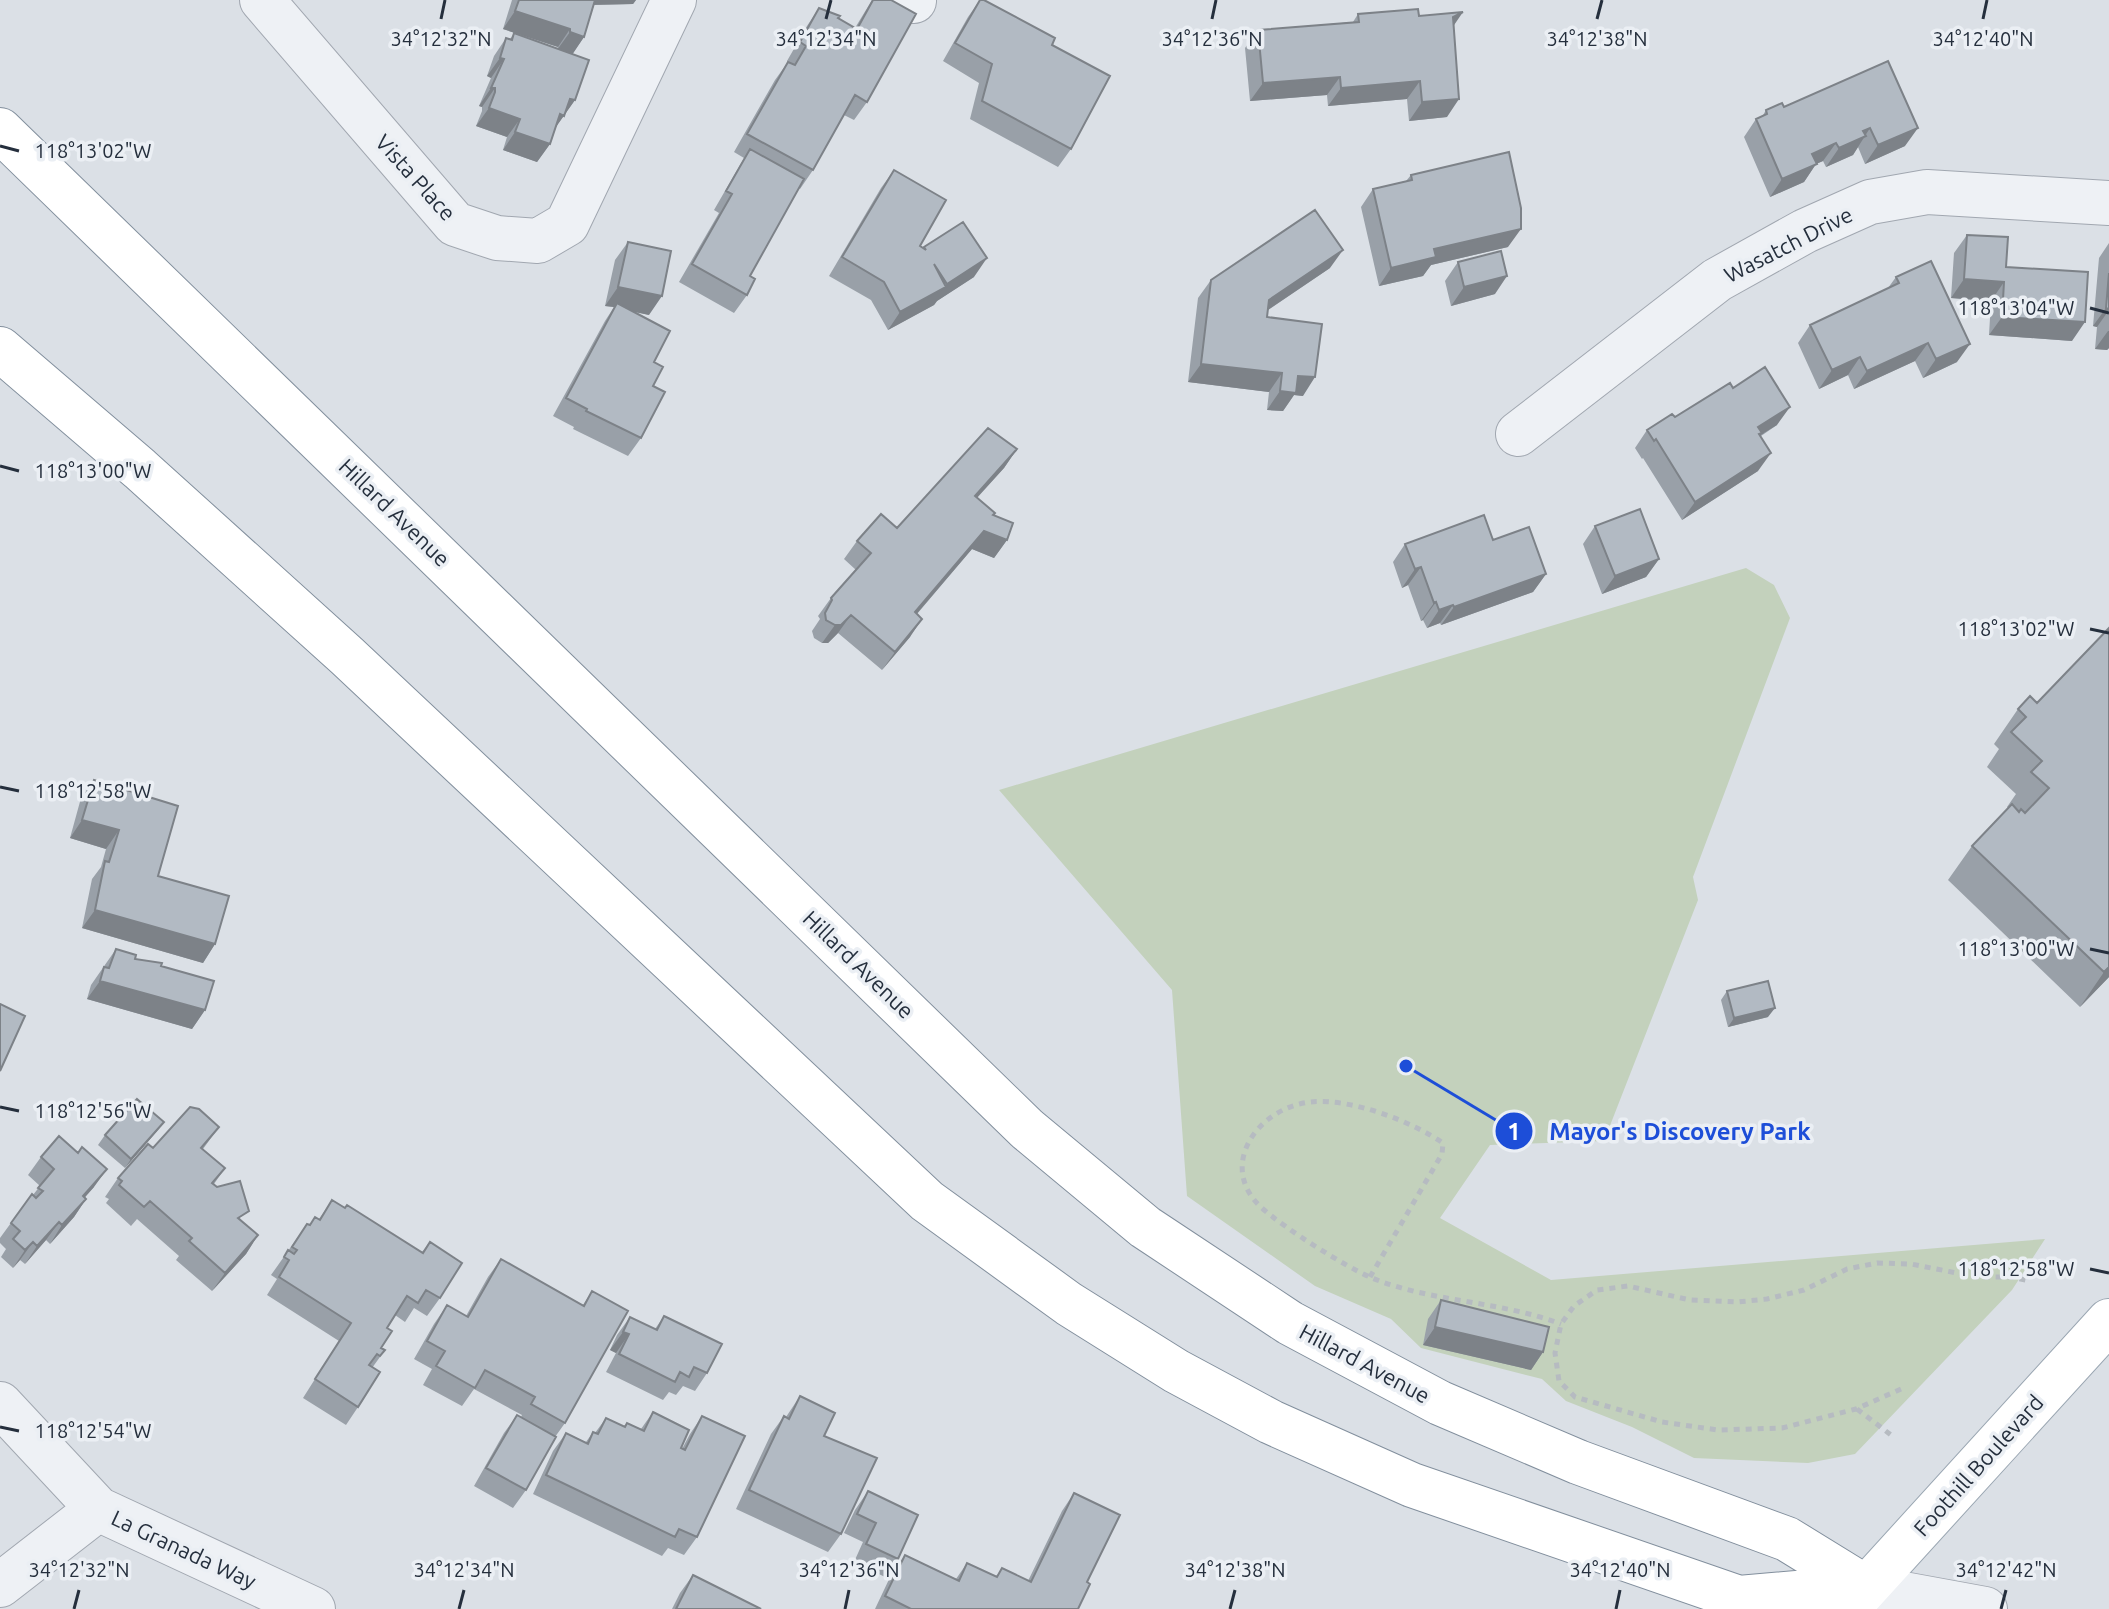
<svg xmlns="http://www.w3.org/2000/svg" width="2109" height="1609" viewBox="0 0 2109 1609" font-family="Ubuntu,sans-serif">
	<rect width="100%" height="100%" fill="#dbe0e6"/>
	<!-- green -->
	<path fill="#c3d1bc" d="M1746,568L1774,585L1790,618L1693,877L1698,900L1604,1141L1490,1145L1440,1218L1551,1280L2045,1239L2012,1290L1855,1454L1808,1463L1694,1458L1632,1427L1566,1401L1542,1379L1421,1348L1391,1319L1315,1286L1187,1196L1172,990L999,790Z"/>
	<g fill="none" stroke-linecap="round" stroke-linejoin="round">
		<defs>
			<path id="minor" d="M262,0L455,224L497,238L538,241L567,224L674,0
				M912,0L914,1
				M1518,434L1717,280L1805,231L1870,202L1927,192L2109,203
				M0,1404L98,1509L313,1609
				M0,1585L98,1509
				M1865,1587L1985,1609"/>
			<path id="major" d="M1847,1609L2109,1321"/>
			<path id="highway" d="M0,130L1027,1129L1145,1227L1290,1323L1440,1403L1578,1462L1787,1539L1865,1587
				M0,349L140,469L347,656L927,1201L1069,1304L1176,1371L1271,1422L1412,1485L1739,1598L1865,1587"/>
		</defs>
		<!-- minor casing -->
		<use href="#minor" stroke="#a1a7b0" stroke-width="46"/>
		<!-- major casing -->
		<use href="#major" stroke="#9aa6b2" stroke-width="46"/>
		<!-- highway casing -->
		<use href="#highway" stroke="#828f9d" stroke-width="46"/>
		<!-- path -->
		<path stroke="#b6bbc1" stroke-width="5" stroke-dasharray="6 6" stroke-linecap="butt" d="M1370,1277L1442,1154L1443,1143C1411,1121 1351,1098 1311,1102C1258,1107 1215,1167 1263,1209C1286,1229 1344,1266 1372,1278C1430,1302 1501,1301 1561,1324
			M1901,1389L1856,1409L1782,1428L1718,1430L1662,1422L1575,1397L1559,1381L1555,1353L1561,1324L1574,1306L1597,1290L1628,1286L1690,1300L1738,1302L1767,1299L1804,1290L1847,1269L1877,1263L1911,1264L1977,1277H2011L2030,1281
			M1857,1409L1891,1435"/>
		<!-- minor -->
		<use href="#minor" stroke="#eef1f5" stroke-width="44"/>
		<!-- major -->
		<use href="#major" stroke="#fff" stroke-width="44"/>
		<!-- highway -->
		<use href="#highway" stroke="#fff" stroke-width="44"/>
	</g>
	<!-- wall -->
	<path fill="#99a0a8" d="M512,0H636L633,4L594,5L584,37L572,54L575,100L555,128L550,144L537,162L503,150L507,137L476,126L482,111V107L479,106L491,78L487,76L494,56L506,38L510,39L514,33L557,49L558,47L503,29Z
		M872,0H891L867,102L854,120L844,115L813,170L800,189L799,188L750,276L747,295L734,313L679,282L719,213L714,210L744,158L734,152L775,80L788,62L793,65L787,61L807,26L819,8L855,28Z
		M980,0L1052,45L1071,149L1058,167L970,119L979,83L943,61L968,17Z
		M1358,14L1419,16L1454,25L1447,117L1409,121L1407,99L1328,106L1327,95L1250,101L1245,48L1258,30L1353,22Z
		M1888,61L1905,146L1865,164L1858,147L1853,155L1826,167L1823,161L1816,164L1804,182L1770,197L1744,137L1756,119L1762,117L1766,110L1784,107Z
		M894,170L920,246L923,248L924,247L974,277L937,301L934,305L888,330L871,300L829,276L881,188Z
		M1411,175L1508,247L1431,265L1423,276L1379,286L1361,207L1373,189L1406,181Z
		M1967,235L2006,267L2072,341L1989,335L1991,301L1951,298L1954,253Z
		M628,242L649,315L633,311L654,362L653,386L641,438L628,456L573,429L574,427L553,416L605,321L614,307L605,306L615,260Z
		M2109,243V348L2107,350L2095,349L2097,327L2093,326L2099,258Z
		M1458,262L1495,294L1451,306L1445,281Z
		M1330,268L1268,310L1267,317L1303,396L1294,395L1283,411L1267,410L1269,392L1188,382L1198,298L1211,280Z
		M1896,277L1957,362L1923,378L1915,361L1854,389L1848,375L1819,389L1798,343L1810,325L1888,288Z
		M1733,388L1777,425L1761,436L1758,471L1682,520L1643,458L1642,459L1635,448L1647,430L1675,417Z
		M1017,449L1004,468L977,498L993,515L1007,540L994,558L972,549L917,614L910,637L882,670L838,633L828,643H822L814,638L812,631L820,619L818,616L831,598L856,570L844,559L857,541L897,528Z
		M1595,526L1659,559L1646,577L1602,594L1583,544Z
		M1493,540L1546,574L1533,592L1441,625L1440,623L1427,628L1423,620L1421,621L1408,585L1402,588L1393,562L1405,544Z
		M2030,696L2109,977L2080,1007L1948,880L1972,846L2008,808L2007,807L2016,794L1987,767L1999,749L1994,744L2018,709Z
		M94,780L158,876L215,944L203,963L82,928L92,879L101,867L106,849L70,838L81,798Z
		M116,949L135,959L161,966L205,1010L192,1029L87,999L91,985Z
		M1727,991L1768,1017L1728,1027L1721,1000Z
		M219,1127L203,1149L225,1168L214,1184L242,1221L258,1235L246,1254L212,1291L176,1260L179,1256L137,1219L131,1226L106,1203L109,1199L105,1197L118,1178L153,1148Z
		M157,1131L125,1168L98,1145L105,1135Z
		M41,1157L94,1187L85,1197L86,1199L74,1217L50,1244L46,1240L25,1264L20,1260L13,1268L1,1257L6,1249L0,1243V1238L32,1194L33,1195L40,1186L28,1175Z
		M332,1200L422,1252L430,1242L440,1298L427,1316L414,1308L405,1322L395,1315L387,1328L381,1348L385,1350L372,1368L358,1407L346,1425L303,1398L339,1341L267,1295L277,1279L271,1275L276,1268L307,1224L310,1225L319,1219Z
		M501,1259L583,1305L592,1291L565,1423L555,1437L526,1490L513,1508L474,1486L504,1433L517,1415L521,1417L522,1415L474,1389L462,1406L423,1385L432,1369L414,1359L434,1324L447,1305L466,1316L488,1277Z
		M1441,1300L1543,1352L1531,1370L1423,1345L1428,1319Z
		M664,1316L707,1373L695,1391L683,1386L676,1395L669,1392L663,1400L606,1372L616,1353L610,1350L617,1335L630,1317L655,1329Z
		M800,1396L824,1436L841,1534L828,1552L736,1509L771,1434L784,1416L786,1417Z
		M653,1412L682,1449L690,1434L702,1416L697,1537L684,1555L668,1548L662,1556L533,1494L553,1451L566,1433L586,1442L593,1432L595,1433L606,1418L624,1427L627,1423L641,1429Z
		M868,1491L898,1559L885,1577L854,1562L863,1542L844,1533L855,1510Z
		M1074,1493L1087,1582L1078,1609H875L892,1573L905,1555L956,1579L967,1563L996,1577L1002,1568L1028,1581L1062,1511Z
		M693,1575L761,1609H672L680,1593Z"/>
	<!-- shaded-wall -->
	<path fill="#7d8288" d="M589,0H636L633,4L586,5Z
		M515,11L570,29L558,47L503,29Z
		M1463,12L1450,31L1453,17Z
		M570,32L584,37L572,55L557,50Z
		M500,58L504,59L491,78L487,76Z
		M1340,77L1327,95L1250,101L1263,83Z
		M1420,81L1407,99L1328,106L1341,88Z
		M491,88H495L482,107L479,106Z
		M570,99L575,100L551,134L547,133Z
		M1459,99L1447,117L1409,121L1422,102Z
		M489,108L520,119L507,137L476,126Z
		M1870,128L1853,155L1826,167L1839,148L1863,131Z
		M1918,128L1905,146L1865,164L1878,145Z
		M515,132L550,144L537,162L503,150Z
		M1836,143L1823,161L1816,164L1804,182L1770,197L1782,179L1812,154Z
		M1521,229L1508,247L1431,265L1423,276L1379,286L1391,268L1434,249Z
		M1343,250L1330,268L1256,318L1269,300Z
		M987,258L974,277L937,301L934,305L888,330L900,312L944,288L947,284Z
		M1507,276L1495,294L1451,306L1464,287Z
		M1964,279L2004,282L1991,301L1951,298Z
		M618,287L662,296L649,315L615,308L617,303L614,307L605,306Z
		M2106,308L2109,310L2097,327L2093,326Z
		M2002,317L2085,322L2072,341L1989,335Z
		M2108,331H2109V348L2107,350L2095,349Z
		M1928,343L1915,361L1854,389L1867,371Z
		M1970,344L1957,362L1923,378L1936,359Z
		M1860,357L1848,375L1819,389L1832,370Z
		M1201,364L1282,373L1269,392L1188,382Z
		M1298,376L1315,377L1303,396L1294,395L1283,411L1267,410L1280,391Z
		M1790,407L1777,425L1759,436L1758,427Z
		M1017,449L1004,468L962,514L975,496Z
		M1771,453L1758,471L1682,520L1695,502Z
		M984,531L1007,540L994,558L972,549L902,631L915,612Z
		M1659,559L1646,577L1602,594L1615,576Z
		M1421,567L1408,585L1402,588L1415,569Z
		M1546,574L1533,592L1441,625L1454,607Z
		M1436,602L1423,620L1421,621L1434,603Z
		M1453,605L1440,623L1427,628L1439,610Z
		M851,615L838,633L828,643H822L835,625Z
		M922,619L910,637L882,670L895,652Z
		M82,820L119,830L106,849L70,838Z
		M95,910L215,944L203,963L82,928Z
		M2109,967V977L2080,1007L2104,972Z
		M100,981L205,1010L192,1029L87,999Z
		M1775,1008L1768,1017L1728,1027L1734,1018Z
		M164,1122L157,1131L125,1168L131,1159Z
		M107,1169L94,1187L70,1214L83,1196Z
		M86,1199L74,1217L50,1244L62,1225Z
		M59,1222L46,1240L25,1264L37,1246Z
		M258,1235L246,1254L212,1291L225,1273Z
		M33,1242L20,1260L13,1268L25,1250Z
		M1435,1327L1543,1352L1531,1370L1423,1345Z
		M623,1332L629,1334L616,1353L610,1350Z"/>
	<!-- building -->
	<path fill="#b2bac3" stroke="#7d8288" stroke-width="2" d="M519,0H595L584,37L570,32V29L515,11Z
		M873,0H891L916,14L867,102L855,95L813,170L747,134L788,62L795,65L806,46L800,42L819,8L840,16L838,18L857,29Z
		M980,0H984L1055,38L1052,45L1110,76L1071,149L982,101L992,64L955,43Z
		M1418,9L1419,16L1463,12L1453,17L1459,99L1422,102L1420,81L1341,88L1340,77L1263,83L1258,30L1359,22L1358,14Z
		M514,33L589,60L575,100L570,99L564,116L560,114L550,144L515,132L520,119L489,108L495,92V88H491L504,59L500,58L506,38L512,40Z
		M1888,61L1918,128L1878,145L1870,128L1863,131L1866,136L1839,148L1836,143L1812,154L1817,164L1782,179L1756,119L1767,114L1766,110L1782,103L1784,107Z
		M750,149L804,179L750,276L755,279L747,295L692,264L732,194L726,191Z
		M1509,152L1521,208V229L1434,249L1436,257L1391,268L1373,189L1412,180L1411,175Z
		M894,170L946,200L920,246L926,250L924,247L963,222L987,258L947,284L934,264L946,287L900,312L884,282L842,257Z
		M1315,210L1343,250L1269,300L1267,317L1322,324L1315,377L1298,376L1296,393L1280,391L1282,373L1201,364L1211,280Z
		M1967,235L2008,237L2006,267L2088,272L2085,322L2002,317L2004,282L1964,279Z
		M628,242L671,251L662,296L618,287Z
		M1501,251L1507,276L1464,287L1458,262Z
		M1931,261L1970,344L1936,359L1928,343L1867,371L1860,357L1832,370L1810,325L1899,283L1896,277Z
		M2109,273V309L2106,308Z
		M617,303L670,331L654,362L663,367L653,386L665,392L641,438L586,411L587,409L566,398Z
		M1765,367L1790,407L1758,427L1762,433L1759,434L1771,453L1695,502L1656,439L1654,441L1647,430L1672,414L1675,417L1730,383L1733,388Z
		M988,428L1017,449L975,496L995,513L993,515L1013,523L1007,540L984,531L915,612L922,619L895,652L851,615L841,625H835L826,620L825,613L832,600L831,598L871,553L857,541L881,514L897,528Z
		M1640,509L1659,559L1615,576L1595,526Z
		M1484,515L1493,540L1529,527L1546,574L1454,607L1453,605L1439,610L1436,602L1434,603L1421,567L1415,569L1405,544Z
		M2109,628V967L2104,972L1972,846L2012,804L2019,812L2021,809L2025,813L2049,788L2031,772L2042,761L2011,732L2026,717L2018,709L2030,696L2037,703Z
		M94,780L178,806L158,876L229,896L215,944L95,910L105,861L109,862L119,830L82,820Z
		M116,949L136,955L135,959L162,963L161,966L214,981L205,1010L100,981L104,967L109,968Z
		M1768,981L1775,1008L1734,1018L1727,991Z
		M0,1004L25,1016L0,1071Z
		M137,1099L164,1122L131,1159L105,1135Z
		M190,1107L199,1109L219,1127L201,1148L225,1168L212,1183L217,1187L240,1181L249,1211L238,1218L258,1235L225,1273L189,1241L192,1238L150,1201L144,1207L119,1185L122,1181L118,1178L148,1144L153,1148Z
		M59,1136L78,1153L82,1147L107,1169L83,1196L86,1199L62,1225L59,1222L37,1246L33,1242L25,1250L13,1239L20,1231L11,1223L32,1194L36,1198L43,1191L38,1188L54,1169L41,1157Z
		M332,1200L345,1208L347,1205L423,1253L430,1242L462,1263L440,1298L426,1290L418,1303L407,1296L387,1328L392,1331L381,1348L385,1350L380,1356L377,1354L369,1365L380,1372L358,1407L315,1379L351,1323L279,1277L289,1260L284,1257L288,1250L294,1254L297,1250L292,1247L307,1224L310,1225L315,1217L320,1220Z
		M501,1259L584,1306L592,1291L628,1311L565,1423L531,1404L535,1397L485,1370L475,1388L436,1366L445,1351L427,1341L447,1305L468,1317Z
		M1441,1300L1549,1327L1543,1352L1435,1327Z
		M664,1316L722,1344L707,1373L694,1367L689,1377L680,1372L675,1382L619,1354L629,1334L623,1332L630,1317L657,1330Z
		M800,1396L835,1413L824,1436L877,1458L841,1534L749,1490L784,1416L789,1419Z
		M653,1412L689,1430L681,1448L685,1450L702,1416L745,1436L697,1537L679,1529L675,1537L546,1475L566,1433L588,1444L593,1432L598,1434L606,1418L625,1427L627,1423L644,1431Z
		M517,1415L556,1437L526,1490L486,1468Z
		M868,1491L918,1515L898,1559L866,1544L876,1523L857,1514Z
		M1074,1493L1120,1515L1087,1582L1090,1584L1078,1609H911L885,1596L905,1555L959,1581L967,1563L997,1577L1002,1568L1031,1582Z
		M693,1575L761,1609H676Z"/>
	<!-- ticks -->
	<path fill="none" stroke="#252f3d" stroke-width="3" d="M441,19L445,0M826,19L831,0M1212,19L1216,0M1597,19L1602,0M1983,19L1987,0M0,146L19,151M2090,308L2109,313M0,466L19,471M2090,629L2109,633M0,787L19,791M2090,949L2109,953M0,1107L19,1111M2090,1269L2109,1273M0,1427L19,1431M74,1609L79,1590M459,1609L464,1590M845,1609L849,1590M1230,1609L1235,1590M1616,1609L1620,1590M2001,1609L2006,1590"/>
	<g text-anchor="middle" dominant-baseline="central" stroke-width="7" stroke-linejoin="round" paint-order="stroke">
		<!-- street labels -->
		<g font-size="22" fill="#252f3d" stroke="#ebeff4">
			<text transform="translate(416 177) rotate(48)">Vista Place</text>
			<text transform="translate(1788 244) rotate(-27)">Wasatch Drive</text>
			<text transform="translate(395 512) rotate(44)">Hillard Avenue</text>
			<text transform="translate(859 964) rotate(44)">Hillard Avenue</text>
			<text transform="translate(1365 1363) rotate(28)">Hillard Avenue</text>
			<text transform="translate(1978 1465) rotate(-48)">Foothill Boulevard</text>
			<text transform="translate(184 1549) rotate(25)">La Granada Way</text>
		</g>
	</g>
	<g font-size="20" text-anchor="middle" fill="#252f3d" stroke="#ebeff4" stroke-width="7" stroke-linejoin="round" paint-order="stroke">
		<text x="441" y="46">34°12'32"N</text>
		<text x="826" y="46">34°12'34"N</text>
		<text x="1212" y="46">34°12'36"N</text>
		<text x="1597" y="46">34°12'38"N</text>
		<text x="1983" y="46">34°12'40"N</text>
		<text x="93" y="158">118°13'02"W</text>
		<text x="2016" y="315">118°13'04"W</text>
		<text x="93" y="478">118°13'00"W</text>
		<text x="2016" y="636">118°13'02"W</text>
		<text x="93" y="798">118°12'58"W</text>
		<text x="2016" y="956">118°13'00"W</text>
		<text x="93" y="1118">118°12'56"W</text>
		<text x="2016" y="1276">118°12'58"W</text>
		<text x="93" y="1438">118°12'54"W</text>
		<text x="79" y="1577">34°12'32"N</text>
		<text x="464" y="1577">34°12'34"N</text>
		<text x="849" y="1577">34°12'36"N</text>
		<text x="1235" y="1577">34°12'38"N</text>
		<text x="1620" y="1577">34°12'40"N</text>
		<text x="2006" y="1577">34°12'42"N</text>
	</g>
	<!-- callouts -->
	<path fill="none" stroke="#1d4ed8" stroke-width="3" d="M1406 1066L1514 1131"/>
	<g fill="#1d4ed8" stroke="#ebeff4" stroke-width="3">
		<circle cx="1406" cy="1066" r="8"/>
		<circle cx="1514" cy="1131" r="20"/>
	</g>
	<g font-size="24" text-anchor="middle" font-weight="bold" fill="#fff">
		<text x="1514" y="1140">1</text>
	</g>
	<g font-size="24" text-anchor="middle" font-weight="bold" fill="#1d4ed8" stroke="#ebeff4" stroke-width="7" stroke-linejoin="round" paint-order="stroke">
		<text x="1680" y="1140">Mayor's Discovery Park</text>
	</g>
</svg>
